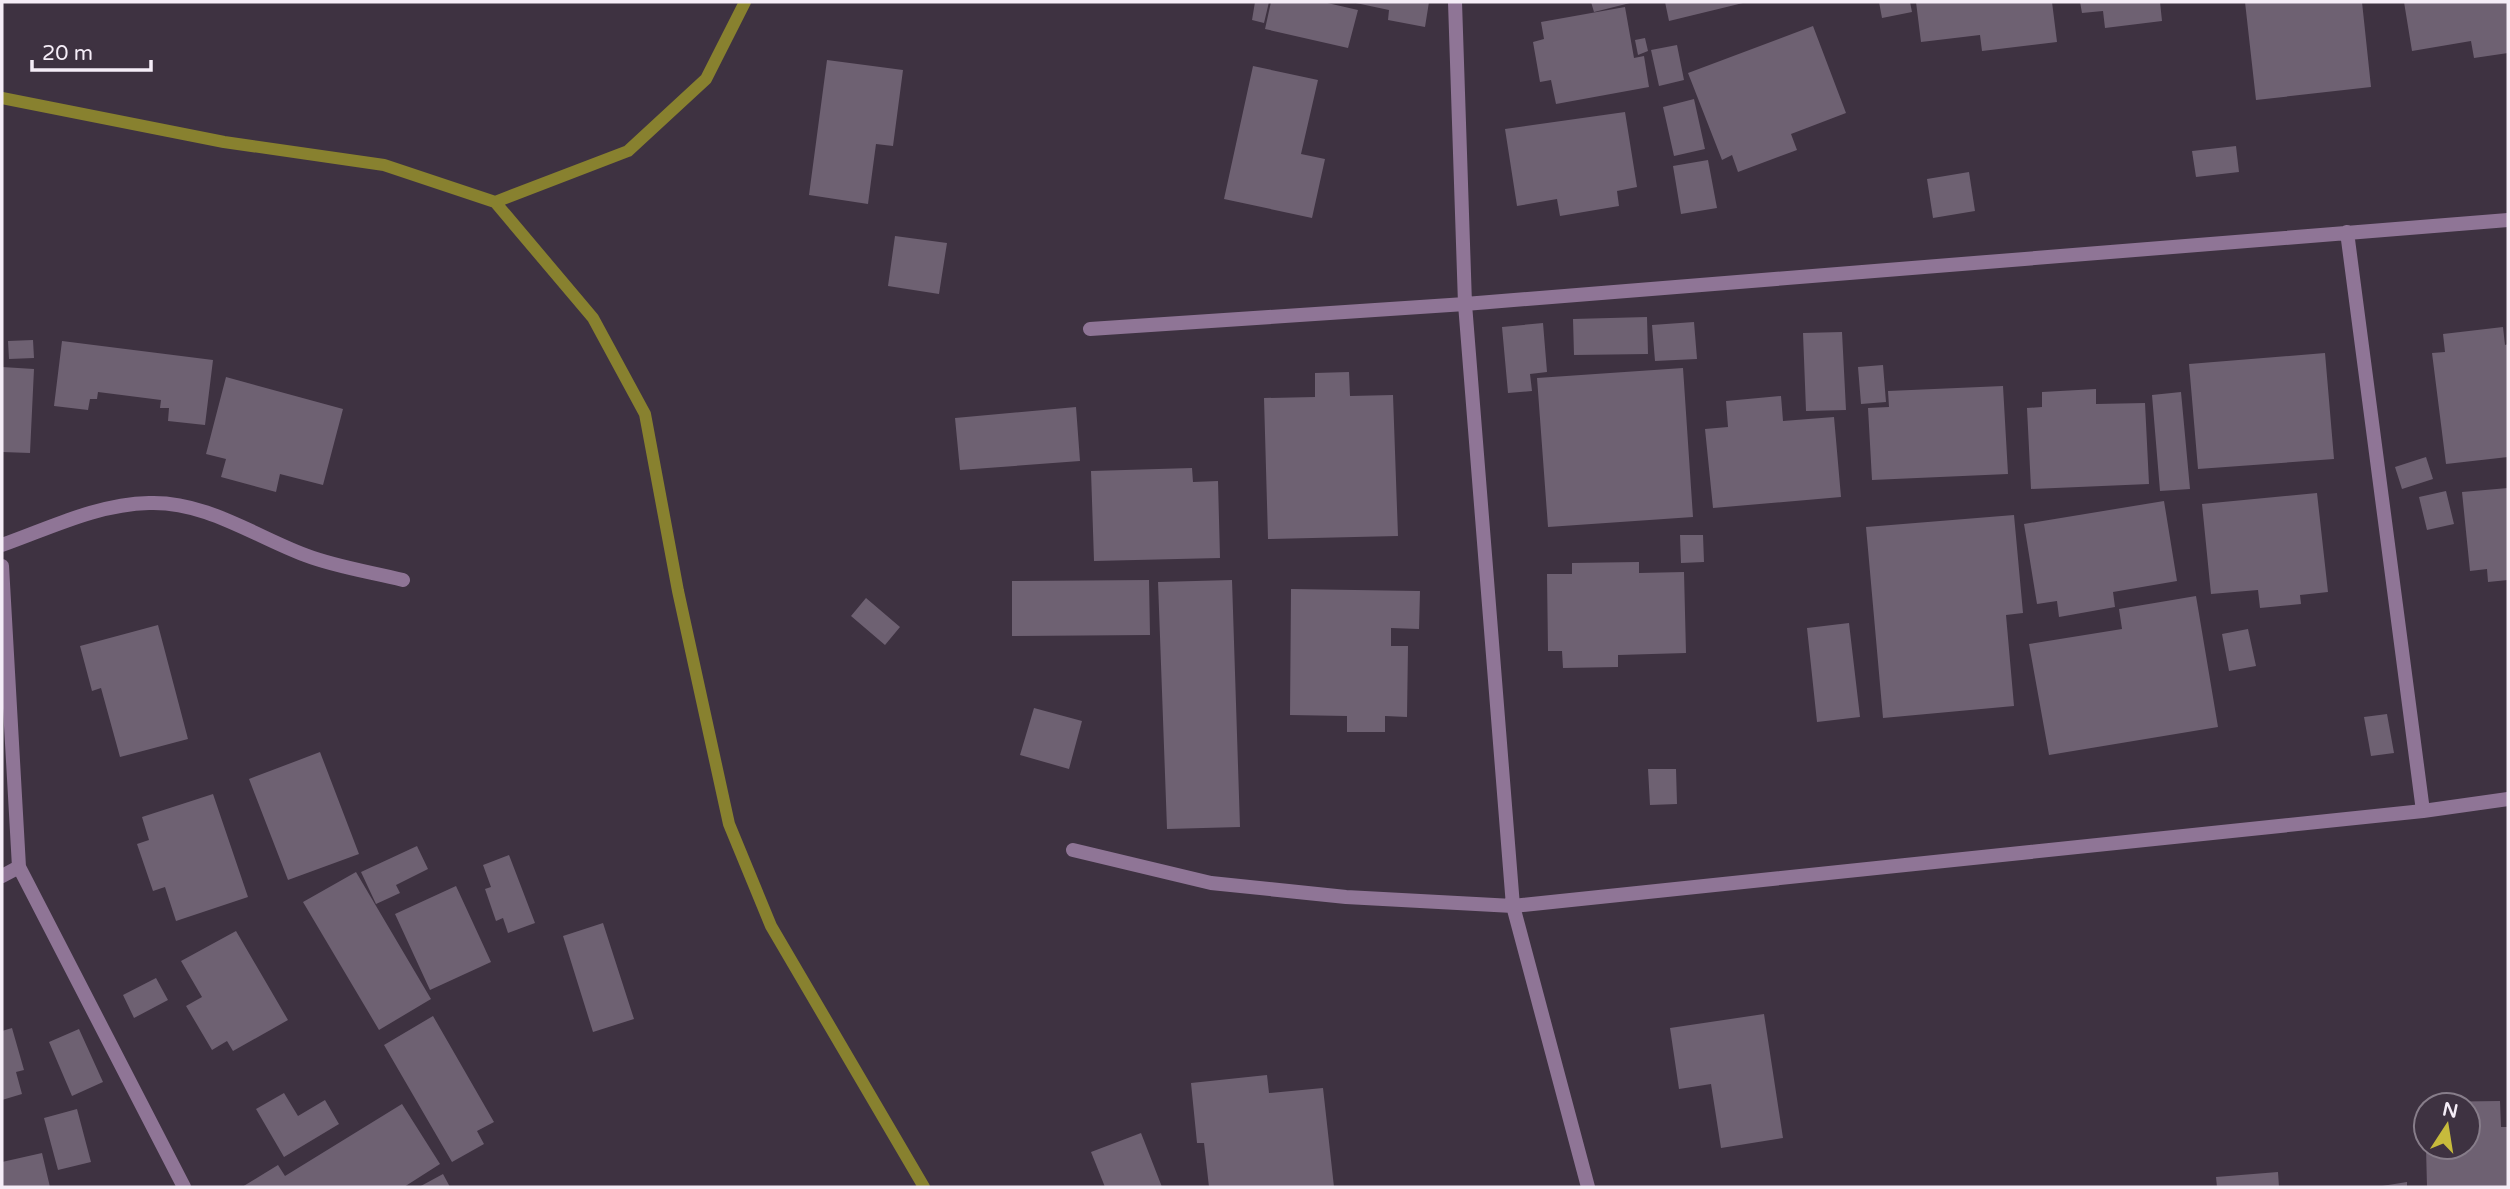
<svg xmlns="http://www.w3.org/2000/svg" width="2510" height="1189" viewBox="0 0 2510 1189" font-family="'Varela Round',sans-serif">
	<rect width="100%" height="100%" fill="#3e3241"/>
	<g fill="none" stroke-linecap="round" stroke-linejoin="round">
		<!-- stream -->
		<path stroke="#88812f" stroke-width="12" d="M2,98L224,142L384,165L495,202L593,318L645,414L678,591L729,824L771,926L924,1187
			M495,202L628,151L706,79L745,2"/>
	</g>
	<!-- building -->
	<path fill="#6e6172" d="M1255,2H1269L1264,23L1252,20Z
		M1271,2H1323L1358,10L1348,48L1265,29Z
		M1351,2H1429L1425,27L1388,20L1389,10Z
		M1591,2H1630V3L1594,12Z
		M1665,2H1743V3L1669,21Z
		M1879,2H1910L1912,12L1882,18Z
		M1916,2H2052L2057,42L1982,51L1980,35L1921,42Z
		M2080,2H2160L2162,21L2105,28L2103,11L2082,13Z
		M2245,2H2362L2371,87L2256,100Z
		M2404,2H2508V53L2474,58L2471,41L2412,51Z
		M1625,7L1634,58L1644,56L1649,87L1556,104L1551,80L1540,82L1533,42L1544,39L1541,22Z
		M1813,26L1846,113L1791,134L1797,150L1738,172L1732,155L1722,160L1688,73Z
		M1645,38L1648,51L1638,55L1635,40Z
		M1677,45L1684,80L1659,86L1651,50Z
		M827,60L903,70L893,146L876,144L868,204L809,195Z
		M1253,66L1318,80L1301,154L1325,159L1312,218L1224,199Z
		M1694,99L1705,149L1674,156L1663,107Z
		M1625,112L1637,187L1617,191L1619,206L1560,216L1557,199L1517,206L1505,129Z
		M2236,146L2239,172L2196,177L2192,151Z
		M1708,160L1717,208L1681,214L1673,166Z
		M1969,172L1975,211L1933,218L1927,179Z
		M895,236L947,243L939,294L888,286Z
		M1647,317L1648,354L1574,355L1573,319Z
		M1694,322L1697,359L1655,361L1652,325Z
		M1543,323L1547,372L1530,374L1532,391L1508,393L1502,327Z
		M2503,327L2505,345L2508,344V457L2446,464L2432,353L2445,352L2443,334Z
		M1842,332L1846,410L1806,411L1803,333Z
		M33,340L34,358L9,359L8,341Z
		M62,341L213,360L205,425L168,421L169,408H160L161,400L98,392L97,399H90L88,410L54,406Z
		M2325,353L2334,459L2198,469L2189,364Z
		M1883,365L1886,402L1861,404L1858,367Z
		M2,367L34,369L30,453L2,452Z
		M1683,368L1693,517L1548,527L1537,378Z
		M1349,372L1350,396L1393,395L1398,536L1268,539L1264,398L1315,397V373Z
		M226,377L343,409L323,485L280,474L276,492L221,477L226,459L206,454Z
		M2003,386L2008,474L1872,480L1868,408L1889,407L1888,391Z
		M2096,389V404L2145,403L2149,484L2031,489L2027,408L2042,407V392Z
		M2181,392L2190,489L2160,491L2152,395Z
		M1781,396L1783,421L1834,417L1841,497L1713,508L1705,429L1728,427L1726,401Z
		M1076,407L1080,461L960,470L955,418Z
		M2426,457L2433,479L2402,489L2395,467Z
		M1192,468L1193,482L1218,481L1220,558L1094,561L1091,471Z
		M2508,488V580L2488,582L2487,569L2470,571L2462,492Z
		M2446,491L2454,524L2427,530L2419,497Z
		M2317,493L2328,592L2300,595L2301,604L2260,608L2258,590L2211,594L2202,504Z
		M2164,501L2177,581L2113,592L2115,607L2059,617L2057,601L2037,604L2024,524Z
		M2014,515L2023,613L2006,615L2014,706L1883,718L1866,527Z
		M1680,535H1703L1704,562L1681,563Z
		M1639,562V573L1684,572L1686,653L1618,655V667L1563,668L1562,651H1548L1547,574H1572V563Z
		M1149,580L1150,635L1012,636V581Z
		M1232,580L1240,827L1167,829L1158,582Z
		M1291,589L1420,591L1419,629L1391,628V646H1408L1407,717L1385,716V732H1347V716L1290,715Z
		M2196,596L2218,727L2049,755L2029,644L2122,629L2119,609Z
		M866,598L900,627L885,645L851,616Z
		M1849,623L1860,717L1817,722L1807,628Z
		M158,625L188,739L120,757L101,688L92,691L80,646Z
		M2248,629L2256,666L2229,671L2222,634Z
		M1034,708L1082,721L1069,769L1020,755Z
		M2387,714L2394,753L2371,756L2364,717Z
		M320,752L359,854L288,880L249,779Z
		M1648,769H1676L1677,804L1650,805Z
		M213,794L248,897L176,921L165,887L153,891L137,844L149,840L142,817Z
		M417,846L428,869L396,885L400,893L376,904L361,872Z
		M509,855L535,923L508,933L503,918L496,921L485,889L491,887L483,865Z
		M356,872L431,999L379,1030L303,902Z
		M456,886L491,962L430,990L395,914Z
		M603,923L634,1019L593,1032L563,936Z
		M236,931L288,1020L233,1051L227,1041L212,1050L186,1006L202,997L181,961Z
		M156,978L168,1000L134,1018L123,995Z
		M1764,1014L1783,1138L1721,1148L1711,1084L1679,1089L1670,1028Z
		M433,1016L494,1122L477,1131L484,1144L452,1162L384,1045Z
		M12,1028L24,1070L16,1072L22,1094L2,1100V1031Z
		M79,1029L103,1082L72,1096L49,1042Z
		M1267,1075L1269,1093L1323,1088L1334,1187H1209L1204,1143H1197L1191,1083Z
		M284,1093L298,1116L325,1100L339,1124L284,1157L256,1109Z
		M2500,1101L2501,1127H2508V1187H2427L2426,1147H2468V1105H2425V1102Z
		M402,1104L440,1164L404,1187H242L278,1165L285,1176Z
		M77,1109L91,1162L58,1170L44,1118Z
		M1141,1133L1162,1187H1105L1091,1152Z
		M42,1153L50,1187H2V1162Z
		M2278,1172L2279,1187H2217L2216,1177Z
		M443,1174L450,1187H419Z
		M2407,1182V1187H2382V1186Z"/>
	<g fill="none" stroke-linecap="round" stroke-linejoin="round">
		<!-- street -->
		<path stroke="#8f7596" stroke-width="14" d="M1455,2L1465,304L1513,906L1588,1187
			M2347,232L2423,811
			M1090,329L1465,304L2508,220
			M2,545C50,528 98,504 149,503C206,501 254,536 305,555C336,567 371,572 403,580
			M2,566L19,867L2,876
			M1073,850L1211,883L1346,897L1513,906L2423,811L2508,799
			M19,867L184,1187"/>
	</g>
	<!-- border -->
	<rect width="2510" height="1189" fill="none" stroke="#f5edf7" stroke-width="7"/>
	<!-- north arrow -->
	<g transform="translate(2447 1126) rotate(12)"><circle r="33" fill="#3e3241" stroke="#877d8a" stroke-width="2"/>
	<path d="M0-5L12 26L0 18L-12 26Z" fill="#c7bb3c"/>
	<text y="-10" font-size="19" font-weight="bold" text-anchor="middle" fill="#f5edf7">N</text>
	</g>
	<!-- scale -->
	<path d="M32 60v10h119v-10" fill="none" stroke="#f5edf7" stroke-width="3.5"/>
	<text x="42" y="60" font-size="21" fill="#f5edf7" stroke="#3e3241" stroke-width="5" paint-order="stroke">20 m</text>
</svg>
